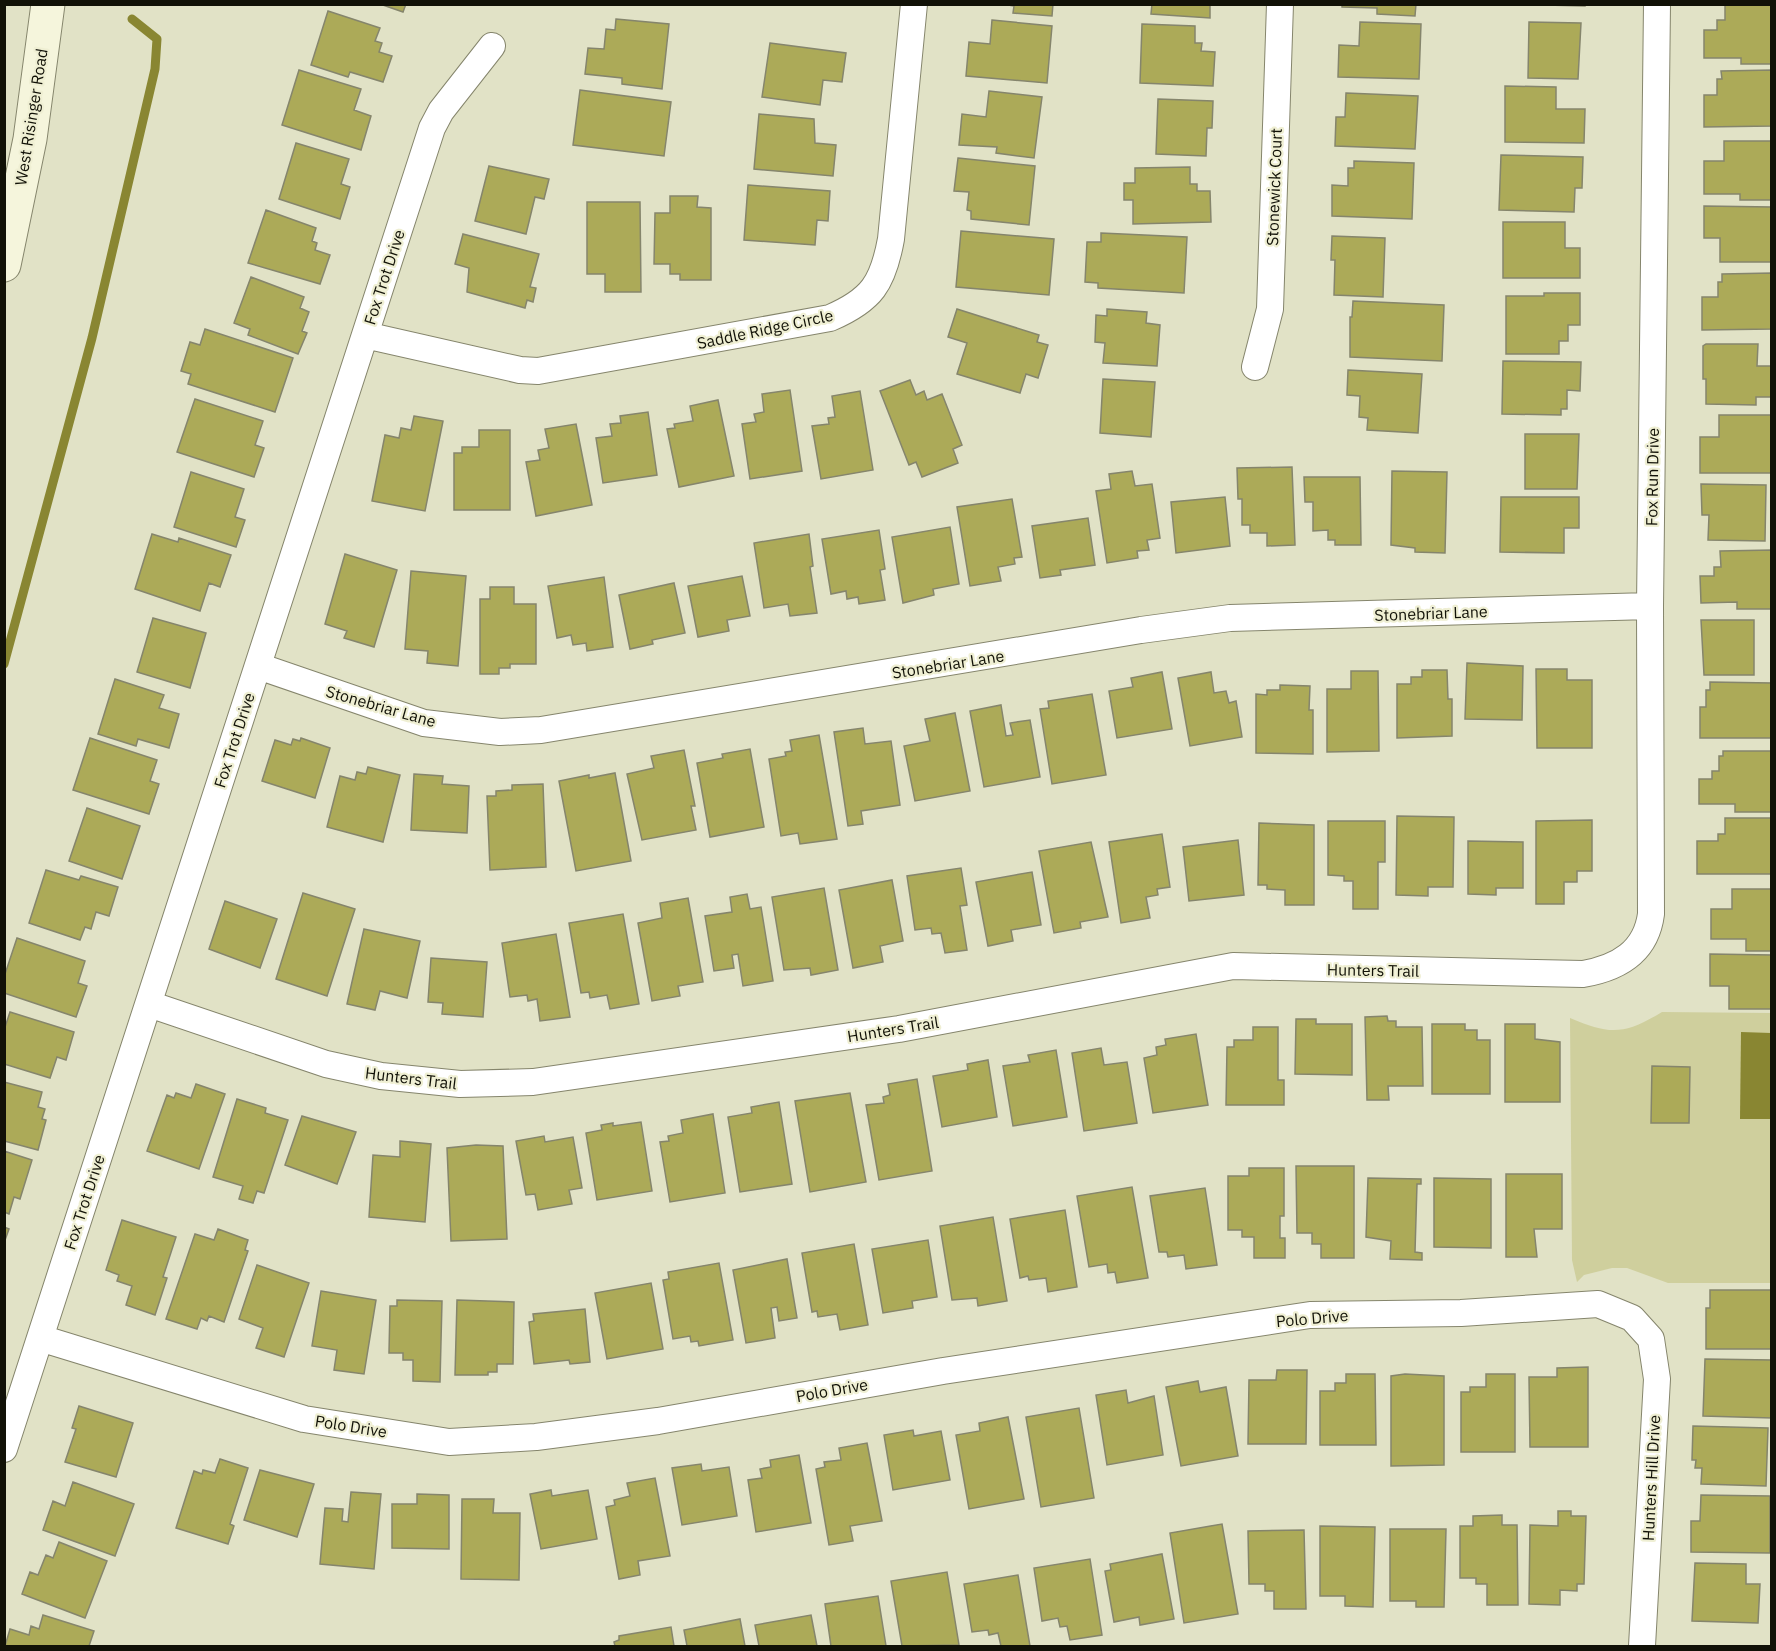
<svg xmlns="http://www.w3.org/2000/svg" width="1776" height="1651" viewBox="0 0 1776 1651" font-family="'IBM Plex Sans',sans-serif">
	<rect width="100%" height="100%" fill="#e1e2c6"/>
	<!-- green -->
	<path fill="#cfcf9d" d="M1662,1012L1771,1013V1283H1668L1627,1268H1612L1584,1275L1577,1282L1572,1260L1570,1018C1610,1035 1624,1035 1662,1012Z"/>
	<!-- water -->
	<path fill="#898632" d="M1741,1032L1771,1033V1119H1740Z"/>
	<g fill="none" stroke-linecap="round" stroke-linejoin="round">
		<!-- stream -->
		<path stroke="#898632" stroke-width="9" d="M4,664L92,338L155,69L157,39L132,19"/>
	</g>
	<!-- building -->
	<path fill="#acaa58" stroke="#85856c" stroke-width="1.5" d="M380,4H406L403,12Z
		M1002,4H1053L1052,16L1013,13L1014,6Z
		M1152,4H1210V18L1151,14Z
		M1342,4H1416L1415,16L1377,14V8L1342,7Z
		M1505,4H1585V6Z
		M1725,4H1772V64H1741V58H1704V30H1717V20H1725Z
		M328,11L380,28L375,41L382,43L379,52L392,56L383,82L350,72L348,77L311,65Z
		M616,19L669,24L662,89L622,84V78L585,74L588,48L604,49L606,29L615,30Z
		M992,20L1052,26L1047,83L966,76L969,42L990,44Z
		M1360,22L1421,24L1419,79L1338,77L1339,45L1359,46Z
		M1529,22L1581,23L1578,79L1528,78Z
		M1142,24L1195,26V43H1202L1201,51L1215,52L1213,86L1140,83Z
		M770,43L846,53L842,82L823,80L820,105L762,97Z
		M299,70L361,89L354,110L371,116L361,150L282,125Z
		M1772,70V126L1704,127V95H1717V79H1722L1721,71Z
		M1505,86L1556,87V109H1585L1584,143L1505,142Z
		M580,90L671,102L664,156L573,145Z
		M989,91L1042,97L1034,158L996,153L997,147L959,145L962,114L986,117Z
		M1346,93L1418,96L1415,149L1335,146L1336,117H1345Z
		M1158,99L1213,101L1212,128H1207L1206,156L1156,154Z
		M759,114L814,119L815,143L836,145L833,176L754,169Z
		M1724,141H1772V200H1740V194H1704V161H1724Z
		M296,143L349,159L341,184L350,187L340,219L279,199Z
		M1501,155L1583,157L1582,188H1575L1574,212L1499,210Z
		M958,158L1035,166L1029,225L971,219V211L967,210L969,192L954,191Z
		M1354,161L1414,163L1412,219L1332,216V185L1348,186V168H1354Z
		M489,166L549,179L544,199L535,197L526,234L475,221Z
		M1190,167V184H1197V191H1210L1211,222L1133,224V200H1124V183H1135V168Z
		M748,185L830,191L828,221L817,220L815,245L744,240Z
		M670,196H698L697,207L711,208V280H680V274H670V264H654L655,213H670Z
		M587,202H640L641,292H605V274H587Z
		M1704,206L1772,207V262H1720V238H1704Z
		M266,210L316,228L312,241L317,243L315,250L330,255L320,284L248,263Z
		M1503,222H1565V248H1580V278H1503Z
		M961,231L1054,239L1049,295L956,287Z
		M1101,233L1187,237L1184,293L1098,288V283L1085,282L1087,242H1101Z
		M463,234L539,254L530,287L536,288L533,302L527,300L525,308L467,292L469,268L455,264Z
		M1332,236L1385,238L1383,297L1334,295L1335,260H1331Z
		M1772,273V329L1702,330V297H1718V282H1722V274Z
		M251,277L304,297L300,308L309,312L302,331L307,333L298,354L248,335L250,329L234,323Z
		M1544,293H1580V325H1568V341H1559V354H1506V296H1544Z
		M1353,301L1444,305L1442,361L1350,357V317H1352Z
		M957,309L1039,335L1037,342L1048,345L1038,378L1026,374L1020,393L957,374L967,343L948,337Z
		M1107,309L1147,312L1146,323L1160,325L1157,366L1103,363L1105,343L1095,342L1096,315L1107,316Z
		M205,329L293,358L275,412L188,384L191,374L181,371L190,342L200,345Z
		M1706,344H1758L1757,366H1772V397H1756V405L1706,404V379H1703V346Z
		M1503,361L1581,362L1580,391L1567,390V409H1561V415L1502,414Z
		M1348,370L1422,374L1418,433L1367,430L1368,418L1359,417L1360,396L1347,395Z
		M1103,379L1155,382L1151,437L1100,433Z
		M910,380L916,395L924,391L927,400L942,394L962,445L953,449L958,463L922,477L916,462L909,465L880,391Z
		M790,390L802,471L750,479L742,424L756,422L754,414L764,412L762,394Z
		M860,391L873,470L821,479L812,426L829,424L828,418L835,417L832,396Z
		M195,399L263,421L255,445L264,448L254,477L177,452Z
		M718,400L734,476L679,487L667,429L675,428L674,424L693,421L690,406Z
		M648,412L657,475L603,483L596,438L612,436L610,424L621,423L620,416Z
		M1719,415H1772V473H1700V437H1719Z
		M414,416L443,421L425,511L372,501L385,435L399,438L401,428L411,430Z
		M576,424L592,505L536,516L526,462L540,460L538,450L549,448L545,429Z
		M479,430H510V510H454V453H462V447H479Z
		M1525,434H1579L1577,489H1525Z
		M1292,467L1295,545L1267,546V533H1250V525H1242V499H1238L1237,468Z
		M1132,471L1135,486L1152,484L1160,538L1147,540L1149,550L1137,551L1138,558L1107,563L1096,491L1111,489L1109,474Z
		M1392,471L1447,472L1445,553L1415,552V548L1391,545Z
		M191,472L244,489L235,517L245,520L236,547L174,527Z
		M1304,477H1360L1361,545H1335V540H1328V530L1313,531V502H1305Z
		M1701,484L1766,485L1765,541L1708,540L1709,515H1702Z
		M1225,497L1230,546L1176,553L1171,502Z
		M1501,497H1579V528H1564V553L1500,552Z
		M1012,499L1022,557L1014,558L1015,564L998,567L1001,581L970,586L957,507Z
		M1088,518L1095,565L1060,570L1061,575L1040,578L1032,526Z
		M950,527L959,584L933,589L934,595L903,603L892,537Z
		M879,530L885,569L880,570L885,600L859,604L858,597L847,599L846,591L831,594L822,539Z
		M152,534L178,542L179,538L231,555L220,587L209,583L200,611L135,589Z
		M809,534L813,566L810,567L817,613L790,616L788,604L764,608L754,543Z
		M1772,550V609H1737V602L1701,603L1700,576H1714V567H1721L1720,551Z
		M345,554L397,570L374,647L344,638L347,631L325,624Z
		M411,571L466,576L458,666L427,663L428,651L405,649Z
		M742,576L750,616L727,620L729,631L698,637L688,586Z
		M604,577L613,647L587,651L586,643L573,645L571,635L557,638L548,586Z
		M674,583L685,633L652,640L653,644L630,649L619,595Z
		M490,587H514V604H536V664H510V668H499V674H480V599H490Z
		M153,618L206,633L190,688L137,672Z
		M1701,620H1754V675H1704Z
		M1467,663L1523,666L1522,720L1465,719Z
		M1536,669H1567V680H1592V748H1537Z
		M1422,670H1447L1448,699H1452V736L1397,738V684H1411V677H1422Z
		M1351,671H1378L1379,751L1327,752V689H1351Z
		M1162,672L1172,729L1117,738L1109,691L1133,687L1131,678Z
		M1211,672L1214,693L1226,691L1229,703L1236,701L1242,737L1190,746L1178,678Z
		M115,679L164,695L159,708L179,714L169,748L138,739L136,746L98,734Z
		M1710,682L1772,683V738H1700V707H1706V690H1710Z
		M1280,685L1310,686L1309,710H1313V754L1256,753V694L1267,695V690H1280Z
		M1092,694L1106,775L1052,784L1040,709L1049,708L1048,701Z
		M1001,705L1006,736L1013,735L1010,723L1030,720L1040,777L984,787L970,711Z
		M955,713L970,791L915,801L904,746L930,741L925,719Z
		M863,728L865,744L891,741L900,805L861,811L863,824L848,826L834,732Z
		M819,735L837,839L800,844L798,833L781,836L769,759L786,756L785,752L792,751L790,740Z
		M90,738L157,760L150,781L159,784L149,814L73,790Z
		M301,738L330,748L315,798L262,781L275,740L291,745L293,739L300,741Z
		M750,749L764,827L710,837L697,763L723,758L722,754Z
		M684,750L695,806H691L696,830L642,840L627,774L654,768L651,756Z
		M1723,751H1772V812H1735V804H1699V779H1712V771H1719V756H1723Z
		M368,767L400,775L383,842L327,827L340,776L355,780L357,772L366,774Z
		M615,773L631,861L576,871L559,781L589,775V778Z
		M414,774L443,776L442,784L469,786L467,833L411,830Z
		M543,784L546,867L490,870L487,796H496V791L512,790V785Z
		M87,808L140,826L122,879L69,861Z
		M1397,816L1454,817L1453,887H1428V896L1396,895Z
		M1725,818H1772V874H1697V841H1718V834H1725Z
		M1592,820V871H1577V882H1564V904H1536V821Z
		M1328,821H1385V862H1378V909H1353V881H1344V876L1328,875Z
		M1259,823L1314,825V905H1285V890L1267,889V885H1258Z
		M1162,834L1170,887L1157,889L1158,895L1146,897L1150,918L1121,923L1109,842Z
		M1238,840L1244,895L1189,901L1183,847Z
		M1468,841L1523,842V888H1496V895L1468,894Z
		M1091,842L1108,917L1080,922L1081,928L1054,933L1039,851Z
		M961,868L967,905L960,906L967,950L945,953L941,933L932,934L931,928L915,930L907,876Z
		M46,870L79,880L81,876L118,887L109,916L96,912L91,929L85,927L80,940L29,923Z
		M1032,872L1041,925L1011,930L1013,941L988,946L976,882Z
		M892,880L903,941L880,946L883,962L853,968L839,890Z
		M824,888L838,970L811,975L810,968L784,970L772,897Z
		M1732,889H1772V951H1746V939H1711V909H1732Z
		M303,893L355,909L327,996L276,979Z
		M747,894L750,909L761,907L773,981L743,986L738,954L732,955L734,968L714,971L705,916L732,912L730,897Z
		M688,898L703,982L678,986L680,996L652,1001L638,923L662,918L660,903Z
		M225,901L277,919L260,968L209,949Z
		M623,914L639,1004L610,1009L607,995L590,998L589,992L581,993L569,923Z
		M364,929L420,941L407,998L380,991L375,1010L347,1004Z
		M556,934L570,1017L540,1021L537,999L528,1001L527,995L510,997L502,943Z
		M17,938L85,961L78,983L87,986L76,1017L4,993V977Z
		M1710,954L1772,955V1009H1729V986H1710Z
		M431,958L487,962L483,1017L442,1014L443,1003L428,1002Z
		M10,1012L74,1032L66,1060L57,1057L50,1078L4,1064V1030Z
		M1387,1016L1388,1021H1396V1027H1422L1423,1086H1388L1389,1100H1367L1365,1017Z
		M1296,1019H1316V1024H1352V1075L1295,1074Z
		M1432,1024H1465V1030H1477V1040H1490V1094H1432Z
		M1505,1024H1535V1039L1560,1042V1102H1505Z
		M1253,1027H1278V1080H1284V1105H1226L1227,1047H1234V1040H1253Z
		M1196,1034L1208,1105L1153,1113L1144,1058L1157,1055L1156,1047L1166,1045L1165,1039Z
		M1101,1048L1104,1065L1127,1062L1137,1123L1084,1131L1072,1053Z
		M1056,1050L1067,1117L1013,1126L1003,1066L1030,1062L1028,1055Z
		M988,1060L997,1117L942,1127L933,1076L968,1070L967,1064Z
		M1652,1066L1690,1067L1689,1123H1651Z
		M917,1079L932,1171L879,1180L866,1105L884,1103L883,1097L890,1095L888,1084Z
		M4,1082L42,1092L38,1107L45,1109L42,1119L46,1120L38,1150L4,1141Z
		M196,1084L225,1094L199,1169L147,1151L167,1095L174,1098L176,1093L191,1098Z
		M850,1093L866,1182L810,1192L795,1101Z
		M237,1099L266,1108L265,1113L288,1120L264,1193L257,1191L253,1203L239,1199L243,1186L213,1177Z
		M779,1102L792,1184L740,1192L728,1117L752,1113L751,1107Z
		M713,1114L725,1193L670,1202L660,1142L669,1141L668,1136L683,1133L681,1120Z
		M302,1116L356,1132L337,1184L285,1165Z
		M641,1122L652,1191L597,1200L586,1133L602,1130L601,1125L613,1123V1126Z
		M544,1136L545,1142L573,1137L582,1188L569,1190L572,1204L538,1210L535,1194L526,1195L516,1141Z
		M400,1141L431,1144L425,1222L369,1217L373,1155L400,1157Z
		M476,1145L503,1146L507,1239L451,1241L447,1148Z
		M4,1151L32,1160L20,1199L14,1197L9,1214L4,1212Z
		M1296,1166H1354V1258H1321V1244H1312V1233H1297Z
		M1249,1168H1284V1216H1280V1238H1285V1258H1254V1237H1242V1230H1228V1176H1249Z
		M1506,1174H1562V1229H1534L1537,1257H1506Z
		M1368,1178L1421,1179V1184H1417L1415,1252L1422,1253V1260L1390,1259L1391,1241L1366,1237Z
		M1434,1178L1491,1179V1248L1434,1247Z
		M1132,1187L1148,1278L1117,1283L1115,1272L1108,1273L1107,1264L1089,1267L1077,1196Z
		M1205,1188L1217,1265L1186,1269L1184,1255L1168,1257L1167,1252H1159L1150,1196Z
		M1065,1210L1077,1287L1048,1292L1046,1278L1029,1280L1028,1276L1020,1278L1010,1219Z
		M993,1217L1007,1301L978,1306L977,1298L952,1300L940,1226Z
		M122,1220L176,1237L163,1277L167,1278L155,1315L126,1305L132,1286L117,1281L119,1275L106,1270Z
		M4,1227L9,1229L4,1243Z
		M218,1229L248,1240L245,1250L248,1251L224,1322L209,1316L207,1321L201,1318L197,1329L166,1319L195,1234L214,1240Z
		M928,1240L937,1297L912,1301L913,1308L883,1313L872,1249Z
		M854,1244L868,1325L840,1330L837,1314L818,1317L817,1311L812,1312L802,1253Z
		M787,1259L797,1318L779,1321L777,1307L771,1308L775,1338L746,1343L733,1270Z
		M719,1263L733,1340L699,1346L698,1341L691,1342L690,1336L673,1339L663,1280L669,1279L668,1272Z
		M257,1265L309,1283L284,1357L256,1348L263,1328L239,1319Z
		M651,1283L663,1349L607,1359L595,1293Z
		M1710,1290H1772V1349H1706V1308H1710Z
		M321,1291L376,1300L364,1374L334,1370L337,1350L312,1346Z
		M397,1300L442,1301L440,1382L413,1381V1360H403V1353H389L390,1306H397Z
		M457,1300L514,1302L513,1364H497V1372H488V1375H455Z
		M585,1309L590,1362L570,1364L569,1360L534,1364L529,1322L534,1321L533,1314Z
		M1705,1359L1772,1360V1418L1703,1416Z
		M1588,1367V1447H1530L1529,1377H1557V1368Z
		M1277,1370H1307L1306,1444H1248L1249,1380H1276Z
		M1346,1374H1375L1376,1445H1320V1391H1335V1383H1346Z
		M1405,1374L1444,1376V1465L1391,1466V1376Z
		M1486,1374H1515V1452H1461V1392H1470V1387H1486Z
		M1198,1381L1200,1392L1226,1387L1238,1456L1181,1466L1166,1387Z
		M1126,1390L1128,1403L1154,1396L1163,1455L1107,1465L1096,1395Z
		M79,1406L133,1423L116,1477L65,1462L76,1429L72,1428Z
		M1079,1408L1094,1498L1041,1507L1026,1417Z
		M1008,1417L1024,1499L969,1509L956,1435L980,1431L979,1423Z
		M1693,1426L1768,1428L1766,1486L1701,1484L1702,1468H1695L1696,1460H1692Z
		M913,1430L914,1436L941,1431L950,1480L893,1490L884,1435Z
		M867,1443L882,1521L850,1526L853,1541L829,1545L816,1469L825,1467L824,1462L841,1460L839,1448Z
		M799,1455L811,1523L756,1532L748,1480L762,1478L760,1469L771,1467L770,1460Z
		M220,1459L248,1468L230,1524L234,1526L228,1544L176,1528L194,1471L202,1474L203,1470L215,1473Z
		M701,1464L702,1471L729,1467L737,1516L682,1525L672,1468Z
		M260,1470L314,1484L297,1537L244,1520Z
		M655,1478L670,1556L638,1561L640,1575L619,1579L606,1507L615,1505L614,1500L630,1496L627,1483Z
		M73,1482L134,1504L115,1556L43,1530L53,1501L65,1506Z
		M551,1490L552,1496L588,1490L597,1539L541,1549L530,1494Z
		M351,1492L381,1494L374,1569L320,1564L325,1508L343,1509L342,1521L348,1522Z
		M417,1494L449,1495V1549L392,1548V1504H417Z
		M1701,1495L1770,1496V1553L1691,1552V1521H1700Z
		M462,1499H494L493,1513H520L519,1580L461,1579Z
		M1558,1511H1571V1516H1586L1584,1584H1577V1591L1560,1590V1605L1529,1604L1530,1525L1558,1526Z
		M1502,1515V1525H1517L1518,1605H1487V1584H1476V1578H1460V1526H1473V1516Z
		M1222,1524L1238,1614L1184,1623L1170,1533Z
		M1320,1526L1375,1527L1373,1607L1345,1606V1596H1320Z
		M1390,1529H1446L1444,1607H1416V1601H1390Z
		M1304,1530L1306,1609H1274V1591H1265V1584H1249L1248,1531Z
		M59,1542L107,1561L85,1618L22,1594L30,1572L38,1575L46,1555L53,1558Z
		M1162,1554L1174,1619L1140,1625L1139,1617L1114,1622L1105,1571L1111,1570L1110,1564Z
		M1090,1559L1102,1635L1070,1640L1067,1626L1060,1627L1058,1618L1042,1621L1034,1568Z
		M1695,1563L1746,1564V1584H1760L1758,1623L1692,1621Z
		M947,1572L959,1645L902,1646L891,1581Z
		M1018,1575L1030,1646H1001L998,1633L989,1635L988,1630L972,1632L964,1584Z
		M878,1596L886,1646H831L825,1604Z
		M43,1615L94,1631L89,1646H5L10,1629L29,1635L31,1626L39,1629Z
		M811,1615L817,1646H759L755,1625Z
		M740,1619L745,1646H687L684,1630Z
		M671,1627L674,1646H615L614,1642L619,1640V1636Z"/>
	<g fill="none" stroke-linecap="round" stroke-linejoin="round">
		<defs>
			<path id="minor" d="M365,335L520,370L538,371L830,318C872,300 883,283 891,239L914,4
				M1255,367L1270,309L1280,4
				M258,666L424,723L500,732L541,730L1141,630L1230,618L1650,606
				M149,1004L326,1064L381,1076L460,1084L533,1082L899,1029L1233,966L1583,974C1618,968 1646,952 1651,914L1650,606L1657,4
				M40,1338L304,1419L449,1442L536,1437L658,1421L943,1371L1310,1315L1461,1313L1598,1304L1632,1318L1651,1339L1657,1379L1642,1646
				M4,1449L432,128L441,111L492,46"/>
			<path id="secondary" d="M4,265L30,139L48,4"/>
		</defs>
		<!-- minor casing -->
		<use href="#minor" stroke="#85856c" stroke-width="28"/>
		<!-- secondary casing -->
		<use href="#secondary" stroke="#85856c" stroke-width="35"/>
		<!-- minor -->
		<use href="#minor" stroke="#fff" stroke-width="26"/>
		<!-- secondary -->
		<use href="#secondary" stroke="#f5f5dc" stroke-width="33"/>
	</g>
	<g text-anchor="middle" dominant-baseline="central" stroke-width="4.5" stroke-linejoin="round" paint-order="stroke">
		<!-- street labels -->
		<g font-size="16" fill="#111107" stroke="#efefd3">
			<text transform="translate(31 117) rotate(-81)">West Risinger Road</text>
			<text transform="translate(1274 187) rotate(-88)">Stonewick Court</text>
			<text transform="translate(384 277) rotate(-72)">Fox Trot Drive</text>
			<text transform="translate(765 329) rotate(-12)">Saddle Ridge Circle</text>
			<text transform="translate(1652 477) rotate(-89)">Fox Run Drive</text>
			<text transform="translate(1431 613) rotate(-2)">Stonebriar Lane</text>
			<text transform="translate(948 664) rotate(-9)">Stonebriar Lane</text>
			<text transform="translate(381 706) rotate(16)">Stonebriar Lane</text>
			<text transform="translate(234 740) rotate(-72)">Fox Trot Drive</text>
			<text transform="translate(1373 970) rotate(1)">Hunters Trail</text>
			<text transform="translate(893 1029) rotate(-9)">Hunters Trail</text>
			<text transform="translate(411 1078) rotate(7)">Hunters Trail</text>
			<text transform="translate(84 1202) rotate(-72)">Fox Trot Drive</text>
			<text transform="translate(1312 1318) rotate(-5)">Polo Drive</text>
			<text transform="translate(832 1390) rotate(-10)">Polo Drive</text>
			<text transform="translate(351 1426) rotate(9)">Polo Drive</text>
			<text transform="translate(1651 1478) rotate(-87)">Hunters Hill Drive</text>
		</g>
	</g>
	<!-- border -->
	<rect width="1776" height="1651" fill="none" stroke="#111107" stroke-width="12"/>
</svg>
